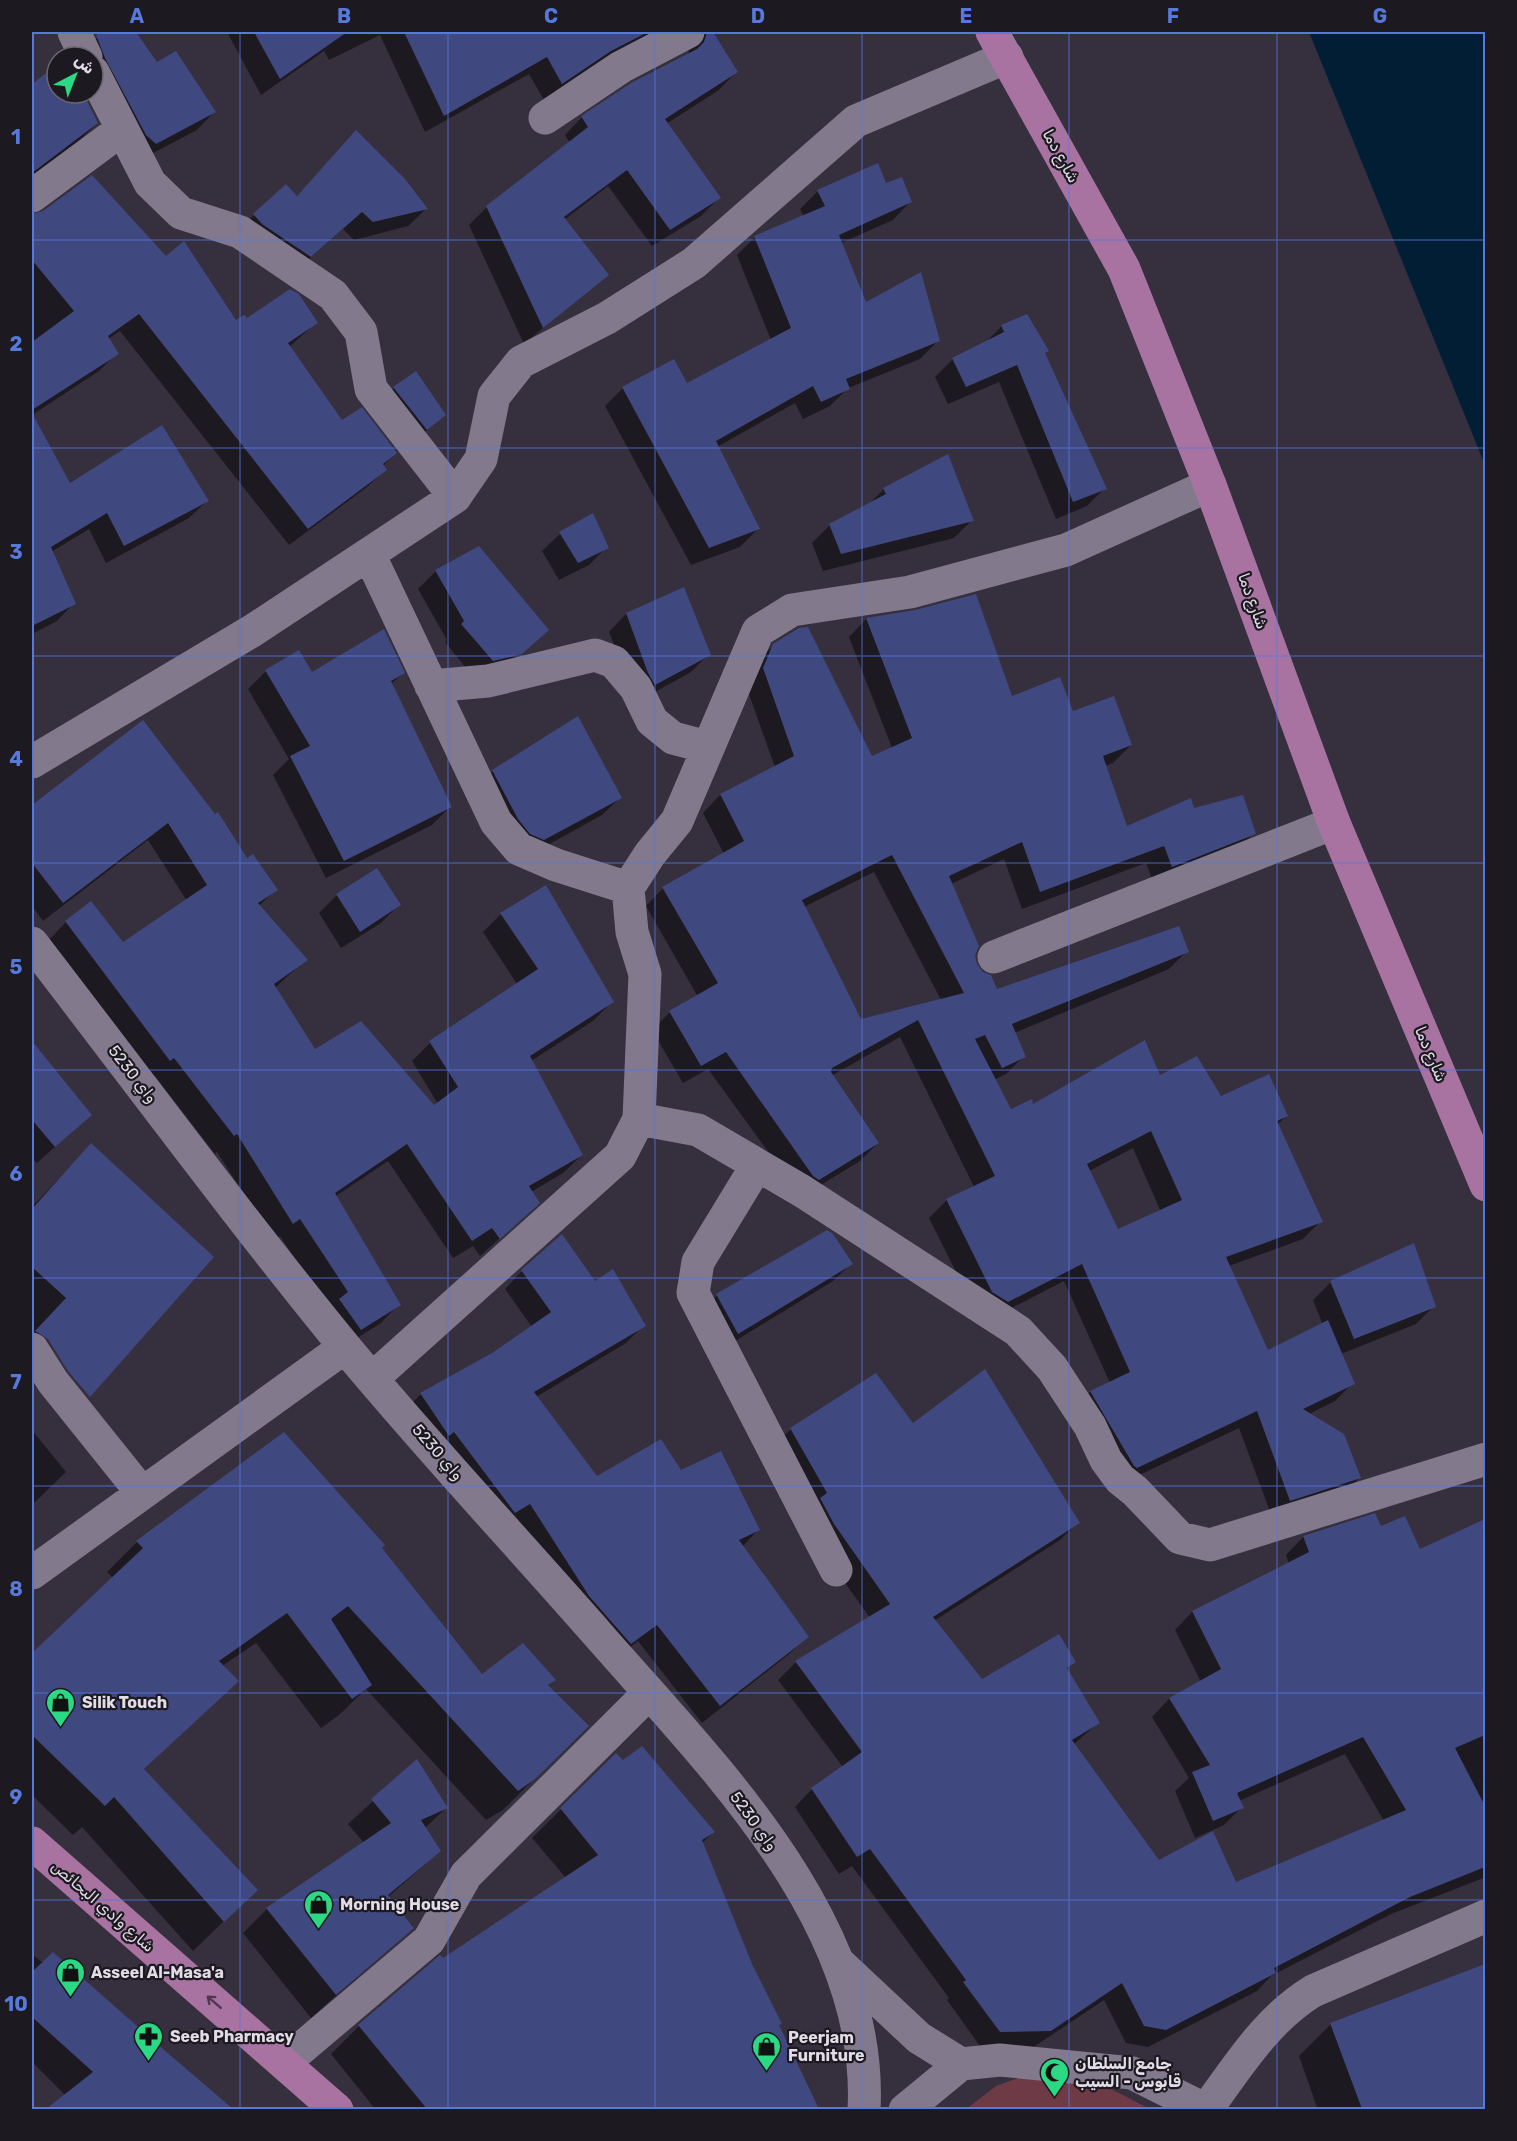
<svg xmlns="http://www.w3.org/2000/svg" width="1517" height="2141" viewBox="0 0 1517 2141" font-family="Rubik,'Noto Sans Arabic',sans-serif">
	<rect width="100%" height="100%" fill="#362f3e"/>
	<!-- green -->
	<path fill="#6d3a46" d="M1029,2074L1090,2078L1150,2109H1098L1096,2107L1092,2110H965L996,2086Z"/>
	<!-- water -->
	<path fill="#021e34" d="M1309,32H1485V465Z"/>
	<!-- shadow -->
	<path fill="#0007" fill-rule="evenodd" d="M104,32H134L157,64L214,112L197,130L138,161L79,54Z
		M227,32H665L544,100L529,74L425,132L380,35L329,60L324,51L261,95Z
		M673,32H712L736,72L719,90L666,124L719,198L701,216L652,246L608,186L564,220L607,274L524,344L469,225L487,207L570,143L565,135L582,117L689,54L687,42Z
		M57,67V93H81L97,123L79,141L32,176V86Z
		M356,132L426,209L408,226L354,240L343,229L292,274L236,233L254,215L296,197Z
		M885,185L910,202L893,220L841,243L865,304L938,341L920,359L848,388L830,406L803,419L795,403L717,447L758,529L740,547L691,565L605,406L623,388L686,385L771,340L737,255L755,237L804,217L800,209L818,191Z
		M32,216L166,258L236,322L246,320L316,323L289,347L341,422L395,453L383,466L385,470L367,487L289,545L120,331L108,339L117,353L99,371L32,415Z
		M1027,316L1047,351L1044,354L1105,488L1087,506L1056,519L999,382L948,404L935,377L953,359L985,343L1002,326Z
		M394,388L444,415L408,447L376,405Z
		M32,416L70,485L207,501L189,518L106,563L89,529L51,552L74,603L57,621L32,634Z
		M884,489L972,520L954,538L823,571L812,543L830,525L868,505Z
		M560,534L607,547L589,565L559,580L542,551Z
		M436,571L547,630L502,671L474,678L445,642L447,640L418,589Z
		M915,612L1011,697L1073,713L1131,745L1113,763L1105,766L1126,828L1193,810L1254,833L1236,851L1154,884L1146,863L1022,909L1004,859L951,884L975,965L996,991L1187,951L1169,969L1014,1033L1024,1056L1006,1074L994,1080L1010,1111L1160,1077L1286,1116L1277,1125L1321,1221L1303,1239L1229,1266L1267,1352L1323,1325L1313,1300L1331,1282L1434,1306L1416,1324L1341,1354L1353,1383L1335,1401L1309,1414L1359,1478L1342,1496L1272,1517L1239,1428L1118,1485L1073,1410L1090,1392L1110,1383L1064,1281L990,1319L975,1310L929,1218L947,1200L974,1187L900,1037L831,1076L878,1143L860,1161L801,1197L708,1069L683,1083L652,1030L670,1012L698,997L646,906L663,888L724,854L703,813L720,795L775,767L746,686L755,663L774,645L871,758L892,748L849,637L866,619ZM874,872L941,1000L860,1020L804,907ZM1133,1148L1160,1210L1117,1231L1089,1171Z
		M626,614L709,654L691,672L637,702L609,632Z
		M266,671L311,674L403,673L391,684L450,807L432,825L326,878L273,775L289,759L248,689Z
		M143,722L247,860L276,889L259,906L305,960L275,988L314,1051L434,1107L438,1104L412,1061L430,1043L517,984L483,932L501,914L612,1002L593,1021L531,1061L582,1155L563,1173L531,1192L519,1221L480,1256L473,1246L453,1258L388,1161L336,1196L399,1304L381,1323L341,1348L329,1311L280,1236L274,1241L217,1152L215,1154L155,1076L151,1079L48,941L66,922L123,944L187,901L148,840L43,921L32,906V807Z
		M493,771L620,798L602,815L526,857L475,789Z
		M376,870L399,905L381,923L341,948L319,913L337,895Z
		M32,1043L90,1115L37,1163L32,1158Z
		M91,1145L155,1269L40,1338L32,1331V1207Z
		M851,1264L833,1281L719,1351L699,1313L717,1295Z
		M522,1271L595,1284L644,1325L626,1343L536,1397L596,1478L680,1472L758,1530L742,1547L807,1637L789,1654L702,1723L638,1641L613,1660L403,1412L421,1394L493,1354L532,1327L505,1289Z
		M875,1375L912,1425L1078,1522L1060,1540L934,1621L981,1681L1074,1662L1066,1670L1098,1723L1074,1744L1159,1862L1235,1884L1384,1821L1345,1754L1239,1801L1242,1807L1224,1825L1195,1838L1175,1791L1189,1778L1152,1717L1169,1699L1201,1682L1175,1630L1192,1612L1289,1564L1286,1555L1303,1537L1374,1515L1380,1528L1420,1551L1486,1521V1877L1391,1914L1271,1976L1257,1991L1148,2047L1126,2043L1104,2000L1032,2048L982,2049L947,2000L949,1998L852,1866L839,1874L795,1807L812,1789L843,1767L778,1680L796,1662L870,1618L816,1542L773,1447L790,1430Z
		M32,1430L66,1472L32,1505Z
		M283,1434L380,1548L481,1676L554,1680L548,1686L587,1726L503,1810L486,1820L366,1689L339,1715L321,1728L256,1643L222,1666L237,1681L143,1770L225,1920L193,1951L82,1827L73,1835L32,1795V1655L113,1578L107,1572L137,1542Z
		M616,1755L713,1832L702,1843L778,2026L817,2110H376L331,2054L359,2026L443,1960L566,1878L532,1838Z
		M417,1761L446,1808L425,1828L440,1851L388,1897L413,1926L311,2018L243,1933L267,1909L364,1843L348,1824Z
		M32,1954L43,1963L53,1954L232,2110H80L32,2062Z
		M1486,1966V2110H1318L1299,2056L1331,2024Z"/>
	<!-- building -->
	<path fill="#404880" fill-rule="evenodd" d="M102,32H136L157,62L176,51L216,112L156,144L146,135L105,58L96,35Z
		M254,32H347L280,79Z
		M404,32H648L611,51L562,84L547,57L444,116Z
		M707,32H713L738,72L665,119L721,198L670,230L627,170L564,217L609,275L543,328L486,206L588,127L581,116L631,83L697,49L704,42Z
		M57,65V93H83L98,123L32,173V84Z
		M356,130L405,179L428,209L373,222L362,212L311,257L262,224L253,214L286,184L297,196Z
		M878,163L886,183L902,177L912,202L839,235L866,302L921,272L940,341L846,379L850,389L821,402L813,386L716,441L760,529L709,548L622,387L674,359L687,383L791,328L754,236L825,206L817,190Z
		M92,175L166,256L184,241L236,320L244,315L247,318L290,289L299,294L318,323L288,343L342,420L362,407L397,453L383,464L387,470L308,529L139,314L108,336L119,354L32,410V342L74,311L32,260V214L43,211Z
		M1027,314L1049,351L1045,353L1107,489L1073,502L1017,365L966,387L952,358L1004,332L1001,325Z
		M416,371L446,415L427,430L393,387Z
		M32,413L70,483L162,425L209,501L124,546L107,513L51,547L76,604L32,626Z
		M948,454L974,521L841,554L829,524L886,494L883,488Z
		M593,513L609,548L578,563L559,532Z
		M479,546L549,630L522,654L493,661L461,624L464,621L435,570Z
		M684,587L711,655L655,685L648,673L626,613Z
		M976,594L1012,696L1060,677L1073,711L1114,696L1132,745L1103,756L1127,826L1191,798L1194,808L1243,795L1256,834L1172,867L1164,846L1040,892L1022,842L949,876L979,946L975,955L977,964L983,972L991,975L997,989L1179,926L1189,952L1012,1024L1026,1057L1002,1068L985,1035L975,1039L1011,1109L1032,1099L1033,1104L1145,1040L1160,1075L1197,1056L1221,1096L1269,1074L1288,1116L1277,1121L1323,1222L1226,1257L1268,1350L1328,1320L1355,1384L1303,1409L1344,1434L1361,1478L1290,1501L1257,1411L1137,1468L1134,1466L1090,1391L1130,1372L1082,1264L1008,1302L992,1292L946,1199L995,1176L918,1020L832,1068L831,1072L879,1143L819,1180L813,1176L726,1052L701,1066L669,1011L718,983L662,887L744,841L720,794L794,756L763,668L773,644L799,628L808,627L872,756L912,738L866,618L915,610ZM892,855L964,993L861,1019L802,900ZM1151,1131L1182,1200L1118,1229L1087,1164Z
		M384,629L405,673L391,681L452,807L344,861L290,756L310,746L265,670L299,650L312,672Z
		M578,716L622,798L544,840L530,834L518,819L492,770Z
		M143,720L215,814L218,812L247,858L253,854L278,890L258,903L308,960L274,984L315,1049L361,1021L434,1105L458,1087L429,1041L538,969L500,913L546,885L614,1002L530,1056L583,1155L529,1186L540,1203L500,1239L492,1228L472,1241L407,1144L335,1193L401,1305L361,1330L339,1299L348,1292L300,1219L293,1224L237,1134L234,1136L174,1058L170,1061L65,921L91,901L123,942L207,885L168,823L63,903L32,863V805Z
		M377,868L401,905L360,932L336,894Z
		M32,1041L92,1115L55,1147L32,1120Z
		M91,1143L214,1257L90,1397L68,1371L48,1339L35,1331L66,1298L32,1267V1209Z
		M827,1230L833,1234L853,1264L738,1334L716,1294Z
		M562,1234L595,1281L613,1269L646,1326L534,1392L597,1476L661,1439L681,1470L721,1451L760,1530L739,1540L809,1637L720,1706L657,1625L631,1644L589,1596L530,1504L515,1513L454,1432L449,1436L420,1393L492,1353L551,1312L521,1270Z
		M1414,1243L1436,1307L1354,1339L1330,1281Z
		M985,1369L1080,1523L933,1617L982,1679L1059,1634L1076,1662L1067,1668L1100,1723L1072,1740L1159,1860L1213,1831L1236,1882L1406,1810L1363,1737L1237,1793L1244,1808L1213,1821L1192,1772L1210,1765L1169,1698L1221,1669L1192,1611L1309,1552L1303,1536L1375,1513L1381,1526L1405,1516L1420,1549L1485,1519V1735L1455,1748L1485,1806V1867L1410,1897L1274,1968L1276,1973L1166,2030L1144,2026L1122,1983L1051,2031L1000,2032L963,1982L966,1980L870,1849L857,1857L811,1788L862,1752L795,1661L890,1604L834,1524L820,1498L827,1493L790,1428L876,1373L913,1423Z
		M284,1432L385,1545L382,1548L482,1674L523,1643L556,1680L548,1685L589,1726L535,1779L518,1791L348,1606L331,1619L372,1685L352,1699L287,1613L219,1661L239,1681L144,1769L258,1890L224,1922L114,1797L105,1806L32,1735V1653L143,1548L136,1541Z
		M642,1746L715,1832L702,1840L753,1966L782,2024L779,2025L819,2109H427L358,2025L440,1955L443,1958L598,1855L560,1808L616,1753L623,1760Z
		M417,1759L448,1808L421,1820L441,1851L388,1895L414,1928L336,1995L266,1908L391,1823L371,1799Z
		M53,1952L170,2055L233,2109H46L93,2072L32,2017V1972Z
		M1485,1964V2109H1362L1330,2023Z"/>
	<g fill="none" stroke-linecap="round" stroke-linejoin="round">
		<!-- minor -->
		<path stroke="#827a8c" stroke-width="33" d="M74,32L86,57
			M93,72L150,183L181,213L240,232L333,295L361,332L371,389L455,497
			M545,118L621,67L688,32
			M32,196L121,130
			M369,554L496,822L519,849L556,865L628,888
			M431,686L488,681L595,655L614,662L636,688L652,721L673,738L707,747
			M32,762L252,631L455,497L481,459L494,396L521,362L607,318L694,263L856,121L1007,57
			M32,943C136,1078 237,1215 345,1347C427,1446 516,1541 601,1638C714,1767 874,1924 864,2110
			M994,957L1334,823
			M639,1119L698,1130L802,1191L1018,1331L1052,1368L1090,1426L1106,1460L1120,1479L1135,1491L1180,1538L1210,1545L1486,1459
			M757,1165L698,1262L693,1293L836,1570
			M32,1349L53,1382L142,1493
			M373,1378L620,1156L639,1119L645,974L632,932L628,888L650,854L677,821L758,631L792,610L910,592L1066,550L1210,485
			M32,1573L345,1347
			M840,1964L919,2038L961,2064
			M284,2063L429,1940L466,1875L649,1693
			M905,2110L961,2064L1000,2060L1132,2073L1206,2110
			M1206,2110C1239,2065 1266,2020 1313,1991L1486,1916"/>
		<!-- major -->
		<path stroke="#a873a1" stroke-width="33" d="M992,32L1124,269L1210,485L1334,823L1486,1185
			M32,1843L337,2110"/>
	</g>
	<!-- one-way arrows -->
	<defs><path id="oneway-shaft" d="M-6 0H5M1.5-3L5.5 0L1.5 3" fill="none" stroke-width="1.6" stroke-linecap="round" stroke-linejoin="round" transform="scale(1.5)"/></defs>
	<use stroke="#4d384d" href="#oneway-shaft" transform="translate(214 2002) rotate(-139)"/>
	<!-- grid -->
	<path fill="none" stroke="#5879dc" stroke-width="1.5" stroke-opacity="0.55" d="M240,32V2110M448,32V2110M655,32V2110M862,32V2110M1069,32V2110M1277,32V2110M32,240H1486M32,448H1486M32,656H1486M32,863H1486M32,1070H1486M32,1278H1486M32,1486H1486M32,1693H1486M32,1900H1486"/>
	<!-- icons -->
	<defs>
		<symbol id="shop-pin" viewBox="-11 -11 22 30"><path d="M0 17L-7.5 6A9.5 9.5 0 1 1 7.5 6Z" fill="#2bd884" stroke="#1c1920"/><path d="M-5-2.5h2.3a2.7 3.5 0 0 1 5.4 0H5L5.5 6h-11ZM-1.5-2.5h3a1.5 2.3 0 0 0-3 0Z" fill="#111"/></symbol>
		<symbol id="pharmacy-pin" viewBox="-11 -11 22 30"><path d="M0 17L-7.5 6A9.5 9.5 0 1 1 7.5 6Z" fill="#2bd884" stroke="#1c1920"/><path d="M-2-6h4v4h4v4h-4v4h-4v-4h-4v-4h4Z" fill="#111"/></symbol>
		<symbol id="mosque-pin" viewBox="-11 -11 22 30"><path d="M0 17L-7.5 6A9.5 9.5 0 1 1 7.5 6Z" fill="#2bd884" stroke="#1c1920"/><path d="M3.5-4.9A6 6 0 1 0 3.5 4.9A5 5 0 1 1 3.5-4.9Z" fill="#111"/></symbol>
	</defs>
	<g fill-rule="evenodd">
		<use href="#shop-pin" x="44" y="1686" width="33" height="45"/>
		<use href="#shop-pin" x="302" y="1888" width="33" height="45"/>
		<use href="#shop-pin" x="54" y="1956" width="33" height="45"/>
		<use href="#pharmacy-pin" x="132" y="2020" width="33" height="45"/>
		<use href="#shop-pin" x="750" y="2030" width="33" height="45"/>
		<use href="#mosque-pin" x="1038" y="2056" width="33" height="45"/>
	</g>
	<g text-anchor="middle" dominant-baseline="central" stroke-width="4.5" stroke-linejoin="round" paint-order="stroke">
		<!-- street labels -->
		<g font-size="16" fill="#e1dce6" stroke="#1c1920">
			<text transform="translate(1061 156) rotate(61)">شارع دما</text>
			<text transform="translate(1253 601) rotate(70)">شارع دما</text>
			<text transform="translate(1431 1054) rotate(67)">شارع دما</text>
			<text transform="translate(133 1074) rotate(52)">واي 5230</text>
			<text transform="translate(438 1452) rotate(49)">واي 5230</text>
			<text transform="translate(754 1821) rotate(54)">واي 5230</text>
			<text transform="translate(103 1906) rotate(41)">شارع وادي البحائص</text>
		</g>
		<!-- poi labels -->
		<g font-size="16" font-weight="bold" fill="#e1dce6" stroke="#1c1920" text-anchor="start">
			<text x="82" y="1702">Silik Touch</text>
			<text x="340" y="1904">Morning House</text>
			<text x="91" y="1972">Asseel Al-Masa'a</text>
			<text x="170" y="2036">Seeb Pharmacy</text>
			<text x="788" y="2037">Peerjam<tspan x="788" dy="18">Furniture</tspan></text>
			<text x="1075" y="2063">جامع السلطان<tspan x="1075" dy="18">قابوس - السيب</tspan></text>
		</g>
	</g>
	<!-- border -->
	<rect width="1517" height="2141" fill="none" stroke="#1c1920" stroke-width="66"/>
	<!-- north arrow -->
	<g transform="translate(75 75) rotate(42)"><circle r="28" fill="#1c1920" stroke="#6b676f" stroke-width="1.5"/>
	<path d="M0-4.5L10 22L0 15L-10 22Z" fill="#2bd884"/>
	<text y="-9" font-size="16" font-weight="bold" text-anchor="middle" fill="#e1dce6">ش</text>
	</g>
	<rect x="33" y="33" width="1451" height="2075" fill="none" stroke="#5879dc" stroke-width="2"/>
	<g font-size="20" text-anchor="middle" font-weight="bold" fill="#5879dc">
		<text x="137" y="23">A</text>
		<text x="344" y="23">B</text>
		<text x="551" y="23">C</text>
		<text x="758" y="23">D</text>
		<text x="966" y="23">E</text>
		<text x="1173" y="23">F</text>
		<text x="1380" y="23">G</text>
		<text x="16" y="144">1</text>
		<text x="16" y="351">2</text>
		<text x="16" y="559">3</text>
		<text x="16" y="766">4</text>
		<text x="16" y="974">5</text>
		<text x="16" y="1181">6</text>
		<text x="16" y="1389">7</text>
		<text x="16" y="1596">8</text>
		<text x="16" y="1804">9</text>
		<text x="16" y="2011">10</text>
	</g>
</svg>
